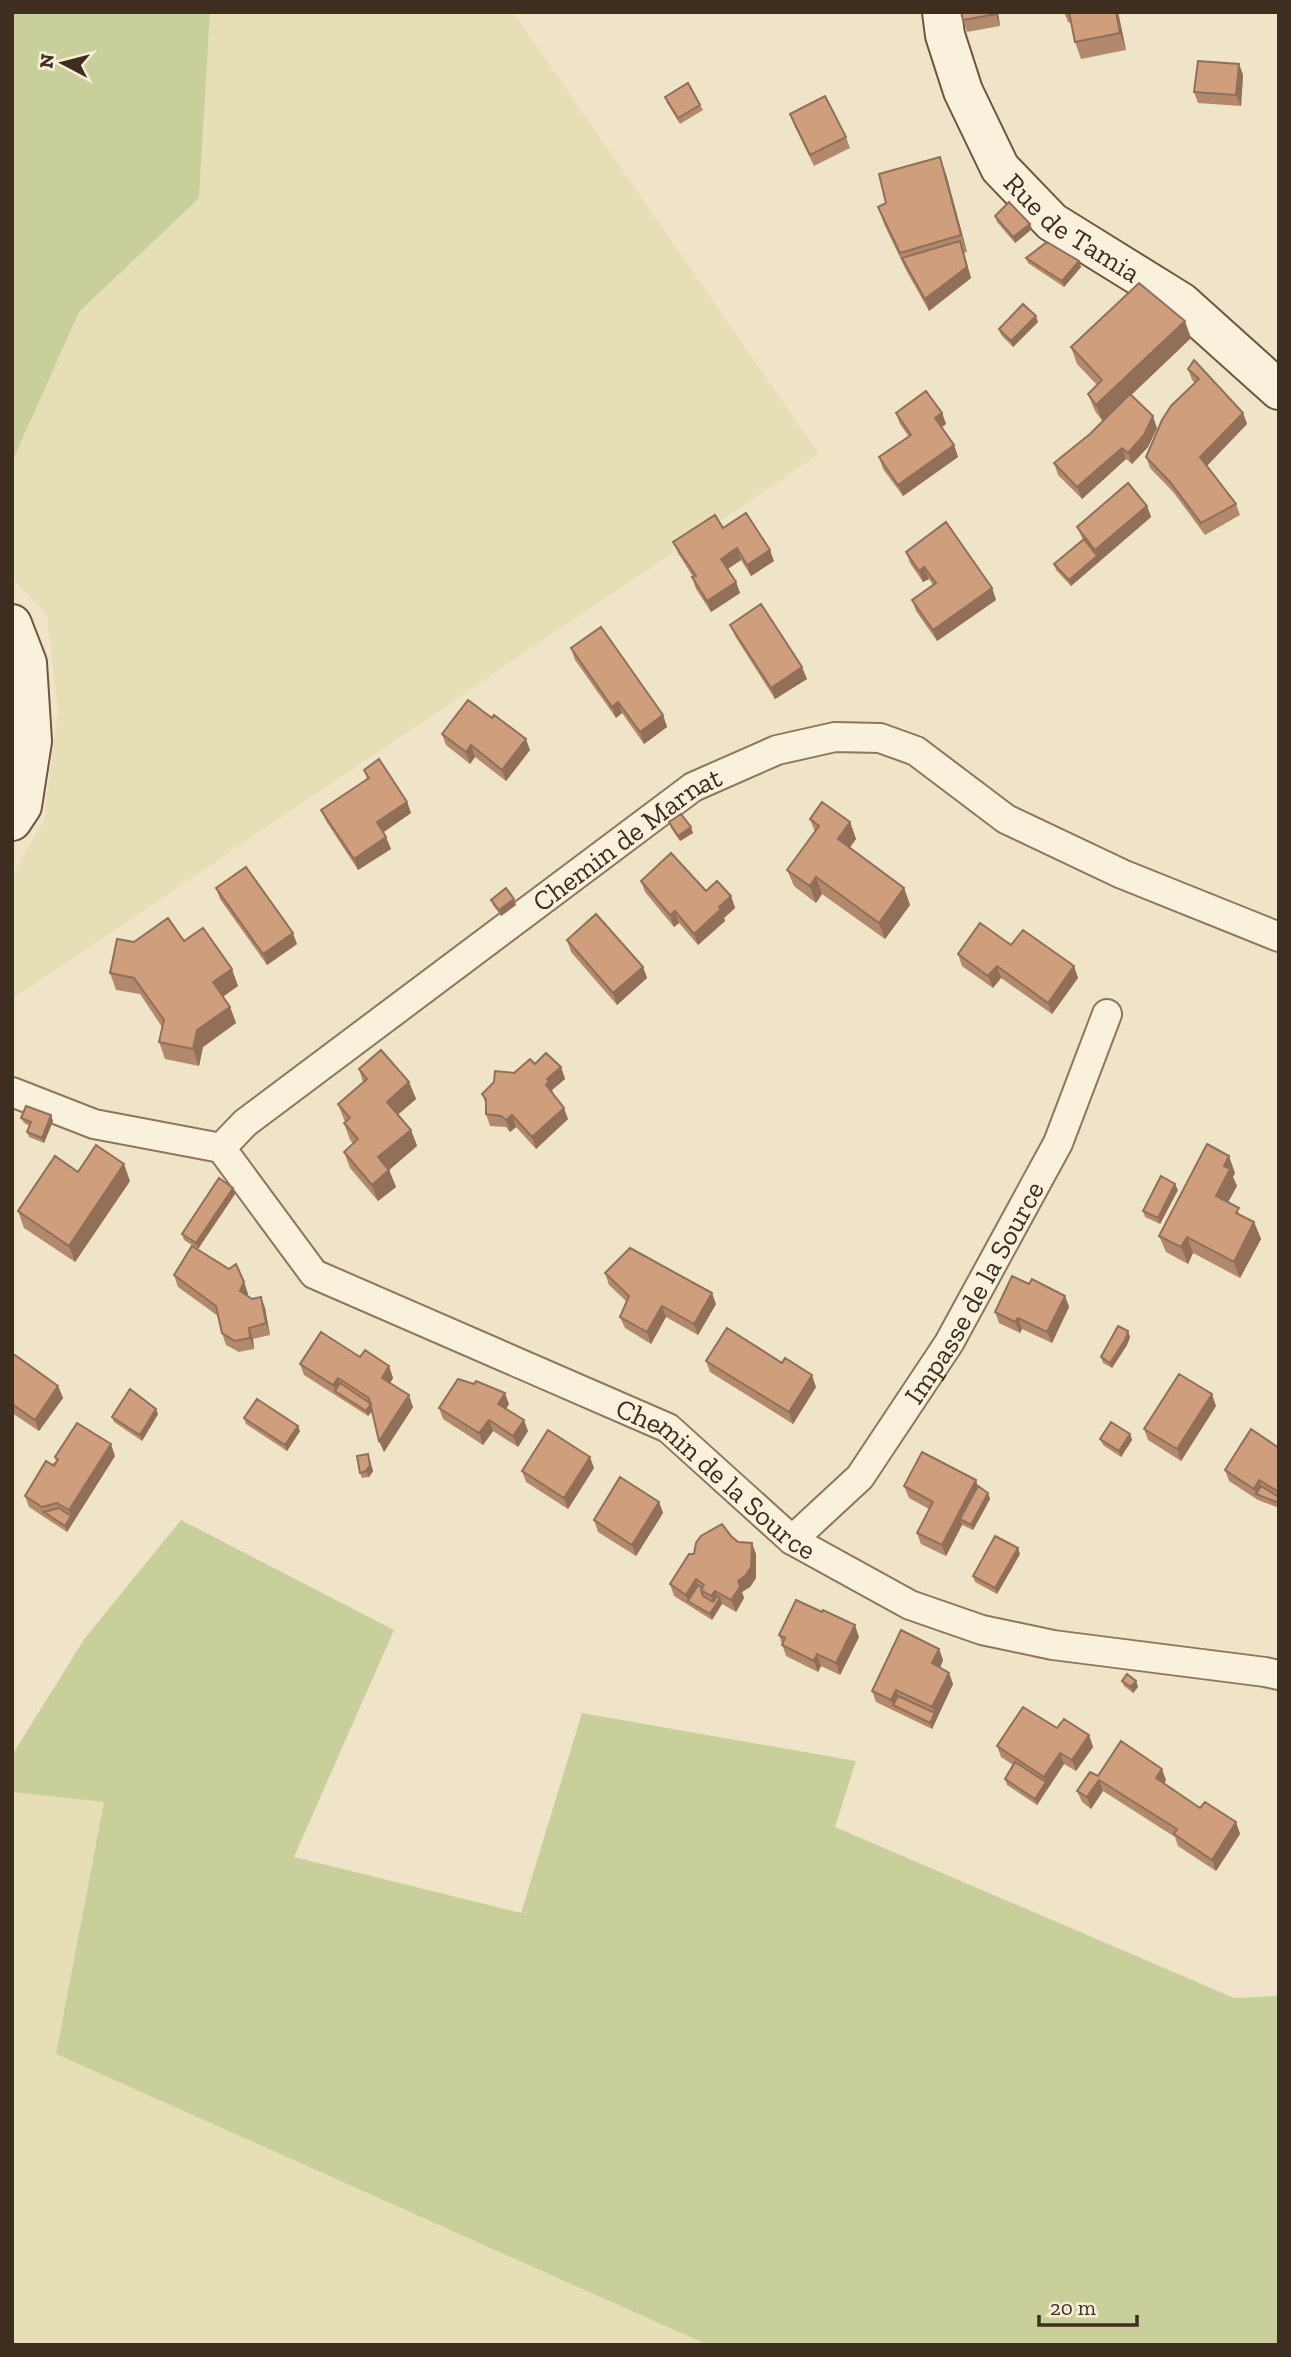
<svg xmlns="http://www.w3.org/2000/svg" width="1291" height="2357" viewBox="0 0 1291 2357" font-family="'Zilla Slab',serif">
	<rect width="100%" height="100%" fill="#f0e4c8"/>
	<!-- farmland -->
	<path fill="#e6deb5" d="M210,12H513L819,454L12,999V876L44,820L58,711L47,615L12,578V462L79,312L199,197Z
		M12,1792L104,1802L56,2054L708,2345H12Z"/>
	<!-- green -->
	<path fill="#c9cf9b" d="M12,12H210L199,198L79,312L12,462Z
		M181,1520L394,1630L294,1857L521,1913L582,1713L856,1761L835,1827L1234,1998L1279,1996V2345H708L56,2054L104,1802L12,1792V1755L85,1638Z"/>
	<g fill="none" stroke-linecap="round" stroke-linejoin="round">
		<defs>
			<g id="street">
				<path d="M12,1092L94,1124L221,1148"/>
				<path id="s1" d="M221,1148L245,1123L693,787L777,750L835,737L880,738L916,751L1006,819L1122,874L1279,937"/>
				<path id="s2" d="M221,1148L314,1274L668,1428L792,1540L910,1605L982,1630L1053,1645L1265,1672L1279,1675"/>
				<path id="s3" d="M792,1540L860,1477L949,1343L1058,1143L1107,1014"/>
			</g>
			<g id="secondary">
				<path id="s4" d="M942,12L945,35L963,91L1000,168L1052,222L1181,302L1279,390"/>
				<path d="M12,624L27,663L32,741L22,806L12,821"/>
			</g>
		</defs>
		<!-- street casing -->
		<use href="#street" stroke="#8d765c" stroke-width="32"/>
		<!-- secondary casing -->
		<use href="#secondary" stroke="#6f573f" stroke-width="42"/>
		<!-- street -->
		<use href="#street" stroke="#faf1dc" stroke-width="28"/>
		<!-- secondary -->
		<use href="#secondary" stroke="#faf1dc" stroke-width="38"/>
	</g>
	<!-- wall -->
	<path fill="#b2896c" d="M998,12L1000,26L967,32L963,20Z
		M1064,12H1118L1126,50L1081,59L1075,42L1072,24L1068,22Z
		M1239,64L1243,75L1241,106L1198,103L1194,92Z
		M665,97L700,105L703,110L680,124L667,103Z
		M790,114L846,137L850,148L814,166L794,125Z
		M946,174L967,252L964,253L971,278L929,311L906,270L884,224L878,207Z
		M995,216L1030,224L1032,229L1015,243L997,222Z
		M1026,258L1079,261L1081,267L1064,287L1028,263Z
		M1038,322L1013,347L1001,335L999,329Z
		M1191,338L1131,395L1157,428L1148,447L1132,464L1126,459L1082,499L1058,475L1054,463L1090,434L1103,422L1095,411L1088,394L1097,385L1077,364L1071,347Z
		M1188,369L1243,413L1247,424L1206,466L1236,504L1240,515L1205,535L1174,493L1150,468L1146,457L1195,383L1192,380Z
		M896,413H942L946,424L942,427L954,445L958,457L903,496L883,469L879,457L909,437L900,424Z
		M1147,506L1151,517L1071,586L1056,570L1054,564L1083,540L1077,527Z
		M723,528L774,561L751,576L741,560L727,569L736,582L740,593L711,612L696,589L692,577H693L678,553L673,542Z
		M906,552L992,588L996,600L937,641L916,611L912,600L933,585L929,579L923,582L910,563Z
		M730,625L807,679L775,699L735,636Z
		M571,648L663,715L667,727L644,744L622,713L616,718L575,660Z
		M442,734L530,750L506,781L475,757L470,764L446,745Z
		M364,770L407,802L411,813L383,832L391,849L358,870L326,821L321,810L367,779Z
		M810,819L850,822L856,839L849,848L904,888L910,905L885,939L822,894L816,903L794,886L787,870L815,832Z
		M669,822L693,833L680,841L671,828Z
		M641,881L706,891L731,896L735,908L724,918L725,921L698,945L679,923L674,927L645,892Z
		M216,888L297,944L267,965L220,899Z
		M491,900L516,905L501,916L493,905Z
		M567,940L643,967L647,978L617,1005L571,952Z
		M184,941L238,986L223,997L230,1007L236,1023L203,1047L199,1066L165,1059L159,1042L162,1027L140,994L116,990L110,973Z
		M1011,945L1074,966L1078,978L1052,1014L1001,978L993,988L962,966L958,954Z
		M535,1064L561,1067L565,1079L552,1090L553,1093V1094L568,1119L536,1149L516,1127L510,1132L506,1127L490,1126L486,1114V1105L482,1094L519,1069Z
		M359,1069L409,1082L416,1099L398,1114L411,1130L417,1146L389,1170L396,1187L378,1201L350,1168L344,1152L353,1143L350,1140L344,1123L345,1122L338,1104L363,1082Z
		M21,1118L53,1121L44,1143L29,1137L27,1132L30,1126L24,1123Z
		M78,1172L130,1181L75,1262L24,1228L18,1211Z
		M1235,1173L1233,1177L1237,1186L1228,1202L1242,1216L1254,1222L1261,1239L1240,1278L1193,1253L1188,1264L1166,1252L1159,1236Z
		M1178,1190L1160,1224L1145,1217L1143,1211Z
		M235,1194L198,1249L184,1240L182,1234Z
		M605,1273L716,1304L698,1335L666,1317L651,1344L625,1328L620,1317L627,1302L609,1285Z
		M174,1275L244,1282L248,1294L247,1296L252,1299L261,1297L265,1308L270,1335L253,1339L254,1349L239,1352L226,1345L222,1333L218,1316L178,1287Z
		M1029,1284L1065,1296L1069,1307L1052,1343L1022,1329L1020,1333L999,1323L995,1312Z
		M1130,1337L1127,1345L1112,1368L1103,1363L1101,1357Z
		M357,1355L389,1366L393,1378L390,1383L413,1407L384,1452L372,1411L368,1416L304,1375L300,1364Z
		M12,1357L58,1386L63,1398L39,1431L12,1413Z
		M706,1361L816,1387L793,1424L710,1372Z
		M509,1404L506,1409L528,1431L518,1447L493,1431L483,1445L443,1419L439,1408Z
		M1216,1406L1181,1461L1148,1440L1144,1429Z
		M158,1414L142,1441L114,1422L112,1417Z
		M244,1418L300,1431L287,1451L246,1424Z
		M1130,1434L1132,1440L1121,1457L1103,1445L1100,1439Z
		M1279,1448V1508L1258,1500L1229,1481L1225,1470Z
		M368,1454L373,1471L369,1477L362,1478L360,1473Z
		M115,1456L67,1532L29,1507L25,1496L51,1464L56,1462L55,1457Z
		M594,1468L568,1509L526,1482L522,1471Z
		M904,1486H978L988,1493L990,1499L973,1530L962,1525L946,1556L921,1544L917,1533L929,1509L909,1498Z
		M659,1502L663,1513L636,1556L598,1532L594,1520Z
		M731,1536L756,1554V1578L750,1587L742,1592L744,1598L736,1612L722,1604L712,1620L674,1596L670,1584L694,1554Z
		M1020,1554L997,1594L975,1582L973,1576Z
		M779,1635L859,1637L840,1675L821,1666L818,1672L786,1656Z
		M939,1649L943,1660L940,1668L949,1673L953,1684L932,1729L876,1702L872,1691Z
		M1122,1681H1136L1138,1687L1133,1693L1124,1686Z
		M1057,1728L1089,1735L1093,1747L1076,1771L1064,1764L1037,1805L1007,1785L1005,1779L1013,1765L1001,1757L997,1746Z
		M1098,1776L1166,1780L1164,1784L1200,1808L1236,1822L1240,1834L1216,1871L1178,1846L1175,1837L1103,1791L1091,1809L1082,1802L1077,1791Z"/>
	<!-- shaded-wall -->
	<path fill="#916f58" d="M995,12H998L1000,26L996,14Z
		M1116,12H1118L1126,50L1120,33Z
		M1239,64L1243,75L1241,106L1236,95Z
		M940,157L946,174L967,252L961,235Z
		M1030,224L1032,229L1015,243L1013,237Z
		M960,241L971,278L929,311L925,299Z
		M1079,261L1081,267L1064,287L1062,281Z
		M1036,316L1038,322L1013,347L1011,341Z
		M1185,321L1191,338L1103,422L1096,405Z
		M942,413L946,424L939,429L935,418Z
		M1243,413L1247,424L1204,469L1200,457Z
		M1153,416L1157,428L1148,447L1132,464L1128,453Z
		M954,445L958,457L903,496L898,485Z
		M1122,448L1126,459L1082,499L1077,487Z
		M1147,506L1151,517L1071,586L1069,580L1097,556L1095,550Z
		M737,548L741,560L725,571L721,559Z
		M770,550L774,561L751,576L747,565Z
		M924,567L929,579L923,582L919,571Z
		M736,582L740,593L711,612L707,601Z
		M992,588L996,600L937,641L933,630Z
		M802,667L807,679L775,699L771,688Z
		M618,702L622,713L616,718L612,707Z
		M663,715L667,727L644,744L640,732Z
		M526,739L530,750L506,781L502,770Z
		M471,745L475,757L470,764L466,752Z
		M407,802L411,813L381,834L377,822Z
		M850,822L856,839L844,856L838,839Z
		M691,827L693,833L680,841L678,836Z
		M386,837L391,849L358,870L354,859Z
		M816,877L822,894L816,903L810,886Z
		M904,888L910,905L885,939L879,923Z
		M731,896L735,908L724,918L725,921L698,945L694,934Z
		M514,899L516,905L501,916L499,910Z
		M675,911L679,923L674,927L670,915Z
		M293,933L297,944L267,965L263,954Z
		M997,966L1001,978L993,988L988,976Z
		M1074,966L1078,978L1052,1014L1048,1003Z
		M643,967L647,978L617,1005L613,993Z
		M232,969L238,986L219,999L213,982Z
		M230,1007L236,1023L203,1047L199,1066L193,1049L197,1030Z
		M561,1067L565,1079L552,1090L553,1093L550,1096L546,1085L547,1079Z
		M409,1082L416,1099L393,1119L387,1102Z
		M564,1108L568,1119L536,1149L532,1137Z
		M51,1115L53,1121L44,1143L42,1138Z
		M512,1115L516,1127L510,1132L506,1120Z
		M411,1130L417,1146L389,1170L396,1187L378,1201L372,1185L378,1157Z
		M1229,1156L1235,1173L1233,1177L1237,1186L1222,1213L1216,1196L1224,1166Z
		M124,1164L130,1181L75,1262L69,1246Z
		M1175,1184L1178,1190L1160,1224L1158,1218Z
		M233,1188L235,1194L198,1249L196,1243Z
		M1254,1222L1261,1239L1240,1278L1234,1262Z
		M1187,1237L1193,1253L1188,1264L1181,1247Z
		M244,1282L248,1294L244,1302L240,1291Z
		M712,1293L716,1304L698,1335L694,1324Z
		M1065,1296L1069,1307L1052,1343L1047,1332Z
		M261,1297L265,1308L270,1335L266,1323Z
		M662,1306L666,1317L651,1344L647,1332Z
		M1018,1318L1022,1329L1020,1333L1015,1322Z
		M249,1328L253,1339L254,1349L250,1338Z
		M1128,1331L1130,1337L1127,1345L1112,1368L1110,1363Z
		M389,1366L393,1378L386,1390L382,1378Z
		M812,1375L816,1387L793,1424L789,1412Z
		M338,1378L342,1389L335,1391L333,1385Z
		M58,1386L63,1398L39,1431L35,1420Z
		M505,1393L509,1404L502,1415L498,1404Z
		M1212,1394L1216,1406L1181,1461L1177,1449Z
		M409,1395L413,1407L384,1452L379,1441Z
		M371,1404L374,1409L368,1416L366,1411Z
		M156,1409L158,1414L142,1441L140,1435Z
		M489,1420L493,1431L483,1445L479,1433Z
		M524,1420L528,1431L518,1447L513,1436Z
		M298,1426L300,1431L287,1451L285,1445Z
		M1130,1434L1132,1440L1121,1457L1119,1451Z
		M111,1444L115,1456L67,1532L65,1526L71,1516L69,1510Z
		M368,1454L373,1471L369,1477L366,1471Z
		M590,1457L594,1468L568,1509L564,1498Z
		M976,1480L980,1492L960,1519L962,1525L946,1556L942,1545Z
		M1259,1480L1263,1491L1256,1494L1254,1489Z
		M988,1493L990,1499L973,1530L971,1525Z
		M659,1502L663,1513L636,1556L632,1545Z
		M752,1543L756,1554V1578L750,1587L742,1592L744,1598L736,1612L731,1600Z
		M1018,1548L1020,1554L997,1594L995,1588Z
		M696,1579L700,1591L688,1601L686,1595Z
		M715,1591L718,1601L720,1598L722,1604L712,1620L710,1614L715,1606L711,1596Z
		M855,1625L859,1637L840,1675L836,1663Z
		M939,1649L943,1660L937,1675L932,1663Z
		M817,1654L821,1666L818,1672L814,1661Z
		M949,1673L953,1684L932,1729L930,1723L935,1713L932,1707Z
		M1136,1681L1138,1687L1133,1693L1131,1687Z
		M896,1690L900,1701L893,1705L891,1700Z
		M1089,1735L1093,1747L1076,1771L1072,1760Z
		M1060,1753L1064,1764L1037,1805L1035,1799L1046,1782L1044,1777Z
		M1162,1769L1166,1780L1160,1790L1156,1778Z
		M1099,1780L1103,1791L1091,1809L1087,1797Z
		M1236,1822L1240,1834L1216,1871L1212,1860Z"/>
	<!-- building -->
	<path fill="#cf9f7d" stroke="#916f58" stroke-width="2" d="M961,12H995L996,14L963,20Z
		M1069,12H1116L1120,33L1075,42Z
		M1198,61L1239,64L1236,95L1194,92Z
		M688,83L700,105L678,118L665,97Z
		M825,96L846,137L810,155L790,114Z
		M940,157L961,235L900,253L878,207L886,203L879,174Z
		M1009,202L1030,224L1013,237L995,216Z
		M960,241L967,267L925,299L902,258Z
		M1047,242L1079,261L1062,281L1026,258Z
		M1139,283L1185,321L1096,405L1088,394L1102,380L1071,347Z
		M1023,304L1036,316L1011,341L999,329Z
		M1194,360L1243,413L1200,457L1236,504L1201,523L1170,482L1146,457L1162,420L1171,406L1199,379L1188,369Z
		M926,391L942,413L935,418L954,445L898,485L879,457L911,435L896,413Z
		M1130,394L1153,416L1144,435L1128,453L1122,448L1077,487L1054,463L1090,434Z
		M1128,483L1147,506L1095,550L1077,527Z
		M746,513L770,550L747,565L737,548L721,559L736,582L707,601L692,577L696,576L673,542L715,515L723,528Z
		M946,522L992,588L933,630L912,600L936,583L924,567L919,571L906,552Z
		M1084,539L1097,556L1069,580L1054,564Z
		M761,604L802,667L771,688L730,625Z
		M601,627L663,715L640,732L618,702L612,707L571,648Z
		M468,700L492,718L494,715L526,739L502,770L471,745L466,752L442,734Z
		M379,759L407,802L377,822L386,837L354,859L321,810L369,778L364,770Z
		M822,802L850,822L838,839L904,888L879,923L816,877L810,886L787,870L819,826L810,819Z
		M681,814L691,827L678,836L669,822Z
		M671,853L706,891L717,881L731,896L719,907L721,909L694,934L675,911L670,915L641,881Z
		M246,867L293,933L263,954L216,888Z
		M506,888L514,899L499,910L491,900Z
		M596,914L643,967L613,993L567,940Z
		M168,918L184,941L203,928L232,969L213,982L230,1007L197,1030L193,1049L159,1042L164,1020L134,978L110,973L117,939L134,942Z
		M980,923L1011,945L1023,930L1074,966L1048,1003L997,966L988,976L958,954Z
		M381,1050L409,1082L387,1102L411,1130L378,1157L389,1170L372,1185L344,1152L358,1139L344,1123L350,1118L338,1104L367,1079L359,1069Z
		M546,1053L561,1067L547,1079L549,1081L546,1085L564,1108L532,1137L512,1115L506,1120L501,1116L486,1114V1099L482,1094L494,1082L495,1071L514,1073L530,1059L535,1064Z
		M26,1106L51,1115L42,1138L27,1132L31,1122L21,1118Z
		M1207,1144L1229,1156L1224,1166L1230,1169L1216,1196L1239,1208L1236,1213L1254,1222L1234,1262L1187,1237L1181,1247L1159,1236Z
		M96,1145L124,1164L69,1246L18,1211L55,1156L78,1172Z
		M1161,1176L1175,1184L1158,1218L1143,1211Z
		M219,1178L233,1188L196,1243L182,1234Z
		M192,1246L229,1269L236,1264L244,1282L240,1291L252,1299L261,1297L266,1323L249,1328L250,1338L235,1341L222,1333L216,1306L174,1275Z
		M630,1248L712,1293L694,1324L662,1306L647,1332L620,1317L629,1296L605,1273Z
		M1012,1276L1029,1284L1032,1279L1065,1296L1047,1332L1018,1318L1015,1322L995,1312Z
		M1118,1326L1128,1331L1125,1340L1110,1363L1101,1357Z
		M727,1328L782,1363L785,1358L812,1375L789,1412L706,1361Z
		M321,1332L360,1357L365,1350L389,1366L382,1378L409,1395L379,1441L369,1398L338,1378L333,1385L300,1364Z
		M15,1355L58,1386L35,1420L12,1404V1357Z
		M1179,1374L1212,1394L1177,1449L1144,1429Z
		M458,1379L474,1384L476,1381L505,1393L498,1404L524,1420L513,1436L489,1420L479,1433L439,1408Z
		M340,1383L371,1404L366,1411L335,1391Z
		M130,1389L156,1409L140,1435L112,1417Z
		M257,1399L298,1426L285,1445L244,1418Z
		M1111,1422L1130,1434L1119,1451L1100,1439Z
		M77,1423L111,1444L69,1510L57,1503L42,1507L25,1496L46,1461L54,1466L58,1459L55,1457Z
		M1251,1429L1279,1448V1492L1259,1480L1254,1489L1225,1470Z
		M548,1430L590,1457L564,1498L522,1471Z
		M922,1452L976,1480L942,1545L917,1533L933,1502L904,1486Z
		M368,1454L370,1465L366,1471L360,1473L357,1456Z
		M620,1477L659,1502L632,1545L594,1520Z
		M978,1486L988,1493L971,1525L960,1519Z
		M1261,1486L1279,1497V1503L1256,1494Z
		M59,1508L71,1516L65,1526L44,1512Z
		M722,1524L731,1536L738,1542L752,1543L751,1567L746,1575L738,1581L740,1587L731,1600L715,1591L711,1596L701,1590L704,1585L696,1579L686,1595L670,1584L689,1554H694L696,1543L701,1536Z
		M995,1536L1018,1548L995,1588L973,1576Z
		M698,1585L702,1588L701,1590L703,1596L713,1602L717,1596L720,1598L710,1614L688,1601Z
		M796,1600L822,1612L823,1610L855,1625L836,1663L817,1654L814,1661L782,1645L785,1638L779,1635Z
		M901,1630L939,1649L932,1663L949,1673L932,1707L896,1690L891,1700L872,1691Z
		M1127,1674L1136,1681L1131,1687L1122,1681Z
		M898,1696L935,1713L930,1723L893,1705Z
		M1023,1707L1057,1728L1064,1719L1089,1735L1072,1760L1060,1753L1044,1777L997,1746Z
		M1121,1741L1162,1769L1156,1778L1200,1808L1205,1802L1236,1822L1212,1860L1174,1834L1177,1829L1099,1780L1087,1797L1077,1791L1090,1772L1098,1776Z
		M1015,1762L1046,1782L1035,1799L1005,1779Z"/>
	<g text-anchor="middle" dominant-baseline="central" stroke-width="6" stroke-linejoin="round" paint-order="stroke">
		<!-- street labels -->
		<g font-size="28" fill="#3d2e20" stroke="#f7eed8">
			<text stroke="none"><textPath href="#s4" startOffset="262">Rue de Tamia</textPath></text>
			<text stroke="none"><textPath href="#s1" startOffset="511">Chemin de Marnat</textPath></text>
			<text stroke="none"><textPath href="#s3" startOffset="310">Impasse de la Source</textPath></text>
			<text stroke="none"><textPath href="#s2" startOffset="611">Chemin de la Source</textPath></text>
		</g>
	</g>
	<!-- border -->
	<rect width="1291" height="2357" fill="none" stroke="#3d2e20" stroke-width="28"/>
	<!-- north arrow -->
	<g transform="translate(63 63) rotate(277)" stroke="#f7eed8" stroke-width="5" paint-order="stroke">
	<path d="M0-5L12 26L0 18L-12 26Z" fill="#3d2e20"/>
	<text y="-10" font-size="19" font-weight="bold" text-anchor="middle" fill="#3d2e20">N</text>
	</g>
	<!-- scale -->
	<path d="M1039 2315v10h98v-10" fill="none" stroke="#3d2e20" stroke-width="3.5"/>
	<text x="1050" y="2315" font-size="21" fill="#3d2e20" stroke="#f7eed8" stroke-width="5" paint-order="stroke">20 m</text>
</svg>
